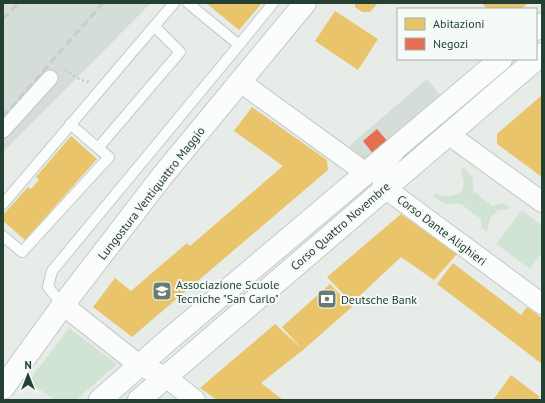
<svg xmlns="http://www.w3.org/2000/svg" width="545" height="403" viewBox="0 0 545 403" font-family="'PT Sans',sans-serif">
	<rect width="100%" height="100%" fill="#e7ece9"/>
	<!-- built -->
	<path fill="#d5ddd8" d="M3,3H151L3,152Z
		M427,79L443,99L372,160H364L347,148Z"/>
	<!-- green -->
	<path fill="#d1e4d3" d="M463,167L472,176L474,191L492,206L502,203L510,207L508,209L498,210L490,218L487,232L481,227V219L461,204H445L433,196L436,194C446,197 452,197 461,192L464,184L461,169Z
		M522,210L542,226V253L530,269L496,244Z
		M69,328L117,364L76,400H55L28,382Z"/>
	<!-- homes -->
	<path fill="#e9c46a" d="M206,3H262L239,30Z
		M355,3H378L370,12H362L355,7Z
		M482,3H528L521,9H487Z
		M335,11L378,39L358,70L315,41Z
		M542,95L541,139L542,177L497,144V134Z
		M252,107L327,160L328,170L132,337L93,307L115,278L131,291L187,243L190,246L283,166L234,131Z
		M71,136L97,159L25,240L3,221V215L28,187L31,189L39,180L36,177Z
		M401,214L457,254L434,280L401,257L352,303L327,277Z
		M453,263L521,315L527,307L542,318V364L437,284Z
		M330,284L352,307L303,350L261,383L283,400H217L200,388L275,324L302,349L282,327Z
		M511,375L540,397L537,400H493Z"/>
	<!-- shops -->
	<path fill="#e76f51" d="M377,129L389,143L374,155L363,141Z"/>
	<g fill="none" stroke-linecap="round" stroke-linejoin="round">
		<defs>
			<path id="service" d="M239,45L273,3
				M70,124L98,148L180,52L154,26
				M3,204L174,3
				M3,236L22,252L109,157L98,148
				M63,305L48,287L52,271L239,45L188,3"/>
			<path id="pedestrian" d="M3,130L50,78"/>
			<path id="minor" d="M239,81L366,173
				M448,134L542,202
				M394,152C382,166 377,170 385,188L542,304
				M63,305L139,365L166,377L195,400"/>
			<path id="tertiary" d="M3,388L63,305L163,175L305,3"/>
			<path id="secondary" d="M536,29L542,24
				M100,400L166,342L501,59
				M139,400L542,54"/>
		</defs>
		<!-- service casing -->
		<use href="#service" stroke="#c4c9c6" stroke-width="12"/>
		<!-- pedestrian casing -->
		<use href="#pedestrian" stroke="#c4c9c6" stroke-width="17"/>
		<!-- minor casing -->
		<use href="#minor" stroke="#c4c9c6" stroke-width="22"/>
		<!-- tertiary casing -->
		<use href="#tertiary" stroke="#c4c9c6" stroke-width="24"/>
		<!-- secondary casing -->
		<use href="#secondary" stroke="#c3cac6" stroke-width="24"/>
		<!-- path -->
		<path stroke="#c3cbc6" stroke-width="2.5" stroke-dasharray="2 3" stroke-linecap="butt" d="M65,70L81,80L89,82"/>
		<!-- service -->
		<use href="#service" stroke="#fbfcfc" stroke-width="10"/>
		<!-- pedestrian -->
		<use href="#pedestrian" stroke="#fbfcfc" stroke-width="15"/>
		<!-- minor -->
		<use href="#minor" stroke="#fbfcfc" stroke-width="20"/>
		<!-- tertiary -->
		<use href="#tertiary" stroke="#fbfcfc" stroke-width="22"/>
		<!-- secondary -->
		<use href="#secondary" stroke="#fbfcfc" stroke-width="22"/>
		<!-- rail -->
		<path stroke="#c8ccca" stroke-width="3" stroke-dasharray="8 4" stroke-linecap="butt" d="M3,19L18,3
			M3,117L103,3"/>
	</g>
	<!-- icons -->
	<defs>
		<symbol id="university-square" viewBox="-11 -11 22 22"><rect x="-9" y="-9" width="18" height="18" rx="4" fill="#687c73" stroke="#f6faf7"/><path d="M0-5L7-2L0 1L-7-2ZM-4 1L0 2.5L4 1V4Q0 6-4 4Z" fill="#fff"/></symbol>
		<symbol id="bank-square" viewBox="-11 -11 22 22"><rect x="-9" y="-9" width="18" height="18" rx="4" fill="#687c73" stroke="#f6faf7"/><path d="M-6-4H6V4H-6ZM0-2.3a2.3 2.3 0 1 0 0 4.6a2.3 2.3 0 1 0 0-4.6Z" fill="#fff"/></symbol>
	</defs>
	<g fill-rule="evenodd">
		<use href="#university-square" x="151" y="280" width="22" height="22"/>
		<use href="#bank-square" x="316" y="288" width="22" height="22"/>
	</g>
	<g text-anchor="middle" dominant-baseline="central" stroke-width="4" stroke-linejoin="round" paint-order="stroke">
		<!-- street labels -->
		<g font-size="12" fill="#244033" stroke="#f6faf7">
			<text transform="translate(151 193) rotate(-52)">Lungostura Ventiquattro Maggio</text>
			<text transform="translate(340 226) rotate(-41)">Corso Quattro Novembre</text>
			<text transform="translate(442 230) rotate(37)">Corso Dante Alighieri</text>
		</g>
		<!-- poi labels -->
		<g font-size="12" fill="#244033" stroke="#f6faf7" text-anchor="start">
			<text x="176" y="284">Associazione Scuole<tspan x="176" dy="14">Tecniche "San Carlo"</tspan></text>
			<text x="341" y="299">Deutsche Bank</text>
		</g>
	</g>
	<!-- border -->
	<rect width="545" height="403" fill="none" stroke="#244033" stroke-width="8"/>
	<!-- legend -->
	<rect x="397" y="8" width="140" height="52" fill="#f6faf7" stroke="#a2b0a9"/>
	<rect x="405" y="18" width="20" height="12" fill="#e9c46a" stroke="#a2b0a9"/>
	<text x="433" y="28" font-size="12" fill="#244033">Abitazioni</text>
	<rect x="405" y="38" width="20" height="12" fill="#e76f51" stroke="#a2b0a9"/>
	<text x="433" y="48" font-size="12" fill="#244033">Negozi</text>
	<!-- north arrow -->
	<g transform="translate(28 375)" stroke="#f6faf7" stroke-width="3" paint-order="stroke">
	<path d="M0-3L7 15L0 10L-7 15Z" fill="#244033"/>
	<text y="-6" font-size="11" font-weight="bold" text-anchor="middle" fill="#244033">N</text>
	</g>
</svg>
